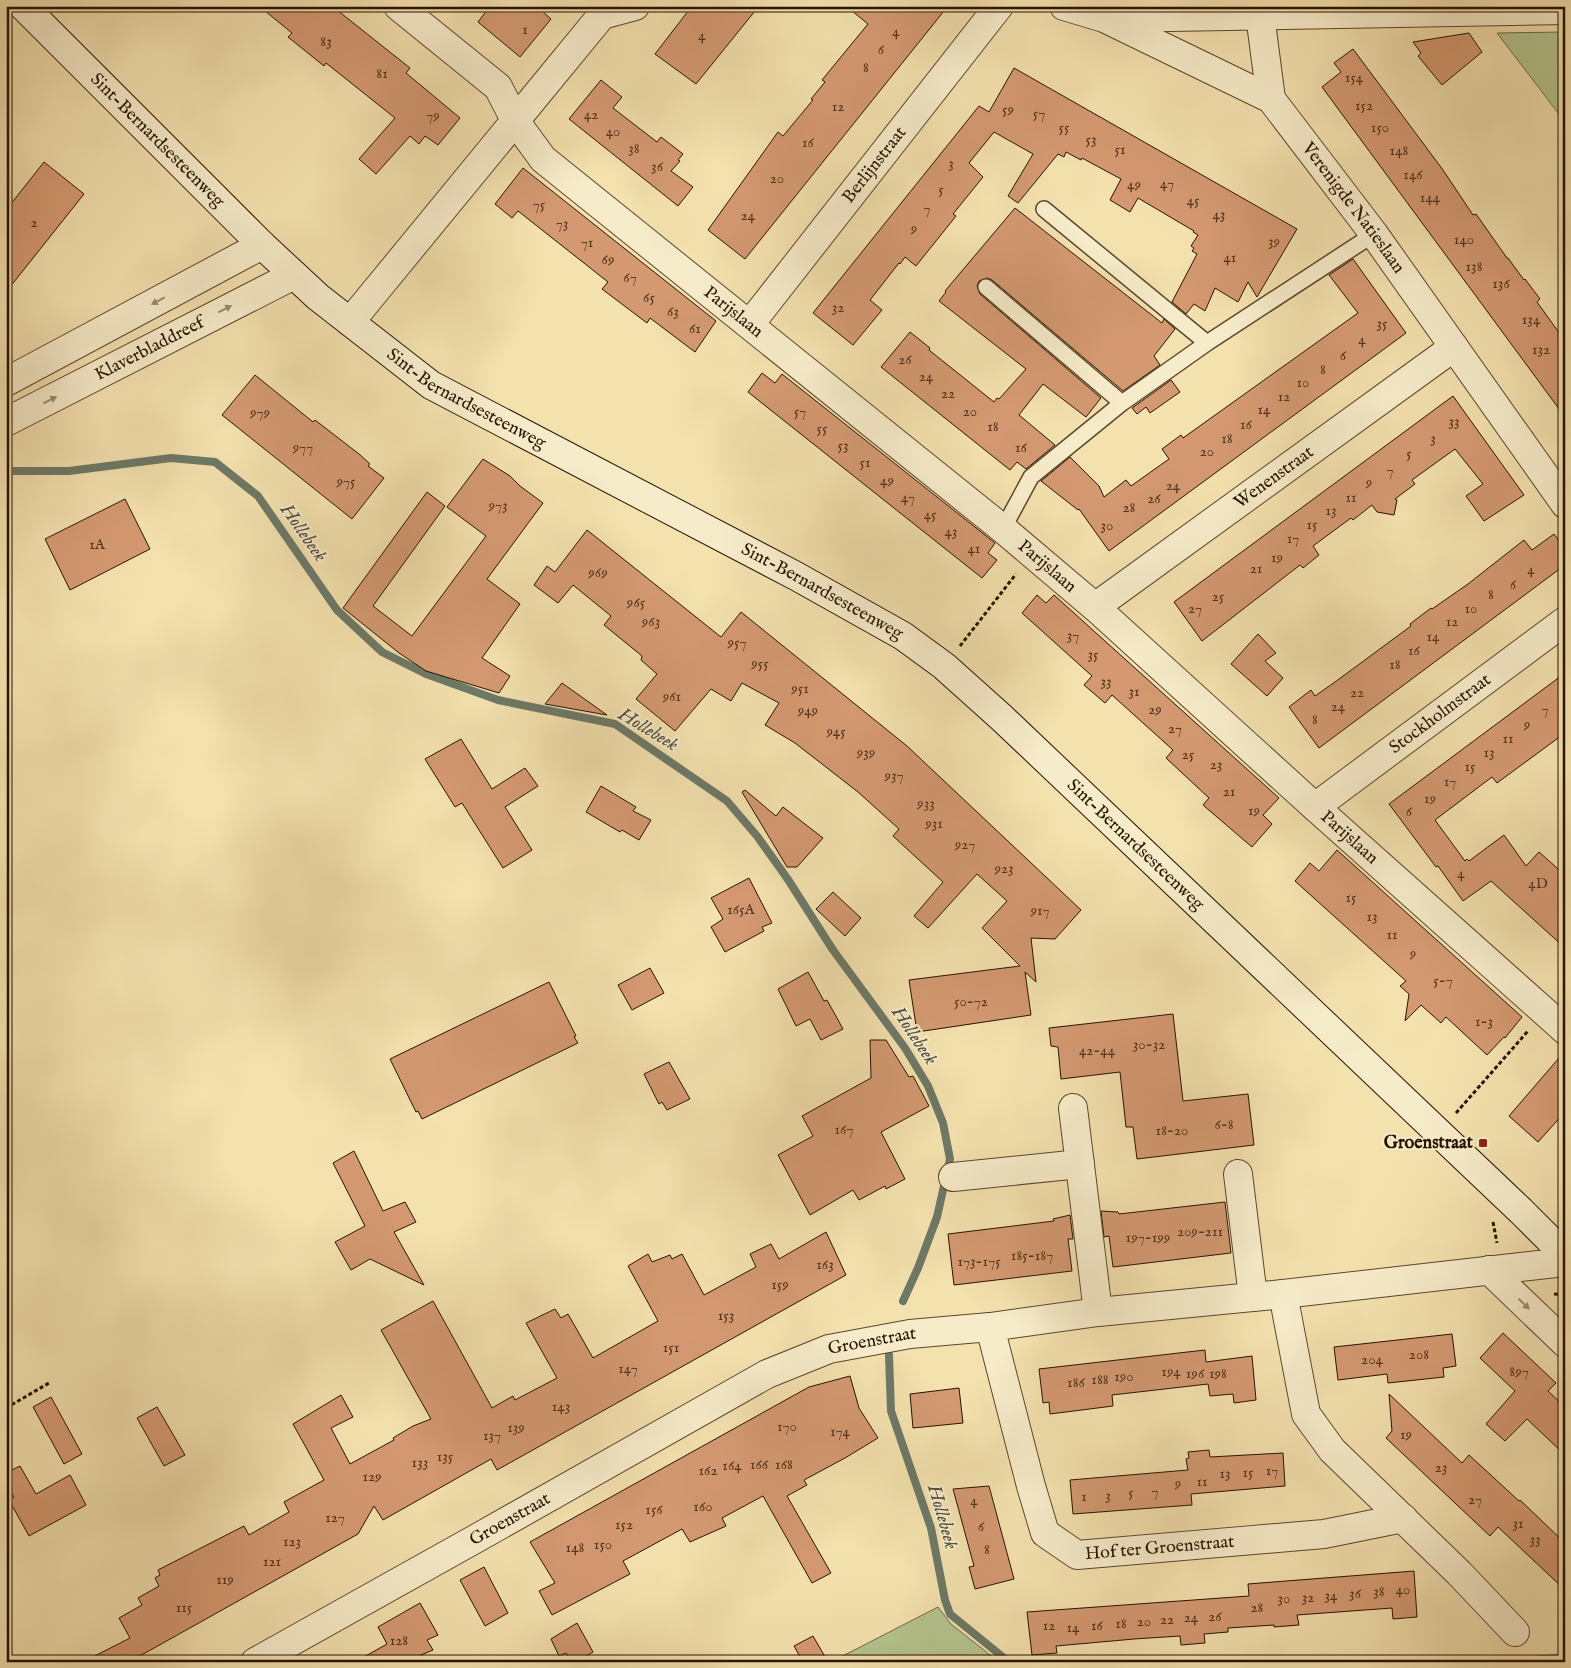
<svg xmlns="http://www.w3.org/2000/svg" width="1571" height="1668" viewBox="0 0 1571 1668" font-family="'IM FELL English',serif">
	<rect width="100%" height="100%" fill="#f3e1ae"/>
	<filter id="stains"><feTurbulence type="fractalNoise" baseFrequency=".004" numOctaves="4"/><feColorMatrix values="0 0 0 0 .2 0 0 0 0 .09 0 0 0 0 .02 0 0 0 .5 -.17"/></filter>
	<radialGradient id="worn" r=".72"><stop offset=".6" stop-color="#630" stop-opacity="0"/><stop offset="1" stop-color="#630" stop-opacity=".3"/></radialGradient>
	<!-- green -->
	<path fill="#b5c48f" stroke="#6e6b48" d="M1565,32V122L1497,33Z
		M938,1607L951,1624L999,1662H831Z
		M1565,1654V1662H1461Z"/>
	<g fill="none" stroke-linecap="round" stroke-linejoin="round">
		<!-- stream -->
		<path stroke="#6d7967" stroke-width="8" d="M6,471H69L171,458L215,462L258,496L337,610L382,652L426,674L498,700L615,724L727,801L757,836L787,878L833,950L905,1048L928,1086L943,1123L950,1159L937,1217L918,1268L903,1301
			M889,1355L891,1411L931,1528L945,1600L950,1614L1009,1662"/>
	</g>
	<!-- building -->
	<path fill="#d49971" stroke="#281200" d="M259,6H332L410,68L406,73L460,118L438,145L425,136L419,144L410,136L376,174L359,159L395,118L326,63L324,66L288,37L292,33Z
		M490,6H536L551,19L520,57L478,22Z
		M692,6H759L696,84L655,54Z
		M846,6H948L745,259L708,230L778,132L783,136L813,100L811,99L825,82L822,80L868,24Z
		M1469,33L1482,52L1442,85L1418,56L1421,53L1413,42Z
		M1353,49L1443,170L1473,215L1476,214L1507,258H1508L1524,280L1525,279L1540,299L1537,302L1565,341V417L1322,87L1341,72L1334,63Z
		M1014,68L1297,229L1257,297L1248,282L1238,302L1215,288L1205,311L1194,304L1186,314L1172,302L1197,254L1192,251L1194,248L1191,246L1198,235L1193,232L1194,231L1138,198L1130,212L1110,200L1121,179L1082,158L1081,160L1066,152L1064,157L1058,154L1018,203L1008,196L1033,154L994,132L969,163L983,177L953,214L956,216L916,266L905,257L900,264L899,263L870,300L882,310L853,345L813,313L979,106L989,112Z
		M601,80L622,97L613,108L657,142L661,137L683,154L678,160L680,161L671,171L693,187L678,206L569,119Z
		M44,162L84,194L6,292V210Z
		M523,168L716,321L695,352L650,318L647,323L602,289L608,282L518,211L512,218L495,204Z
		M1015,208L1162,323L1164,319L1175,329L1154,356L1160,365L1123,391L992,280L987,278L979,281L977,286L980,294L1101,398L1086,417L1043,384L1019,415L1055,445L1026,469L1017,462L1010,470L881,367L910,332L930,348L929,350L994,402L997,398L999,399L1026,369L939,301L946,292L945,291Z
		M1353,259L1406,333L1109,551L1079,509L1078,510L1041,481L1070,457L1099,486L1104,497L1126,480L1131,486L1169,459L1162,449L1181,435L1183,438L1358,313L1329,275Z
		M762,373L775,383L782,374L995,543L988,553L997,560L982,578L748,392Z
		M255,375L313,422L315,420L359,454L370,464L368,466L384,478L352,519L222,415Z
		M1171,380L1180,392L1150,413L1146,407L1137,414L1132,408Z
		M1453,396L1524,495L1484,521L1466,496L1483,484L1455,449L1412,480L1415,484L1395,499L1397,500L1394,515L1377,512L1372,505L1353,520L1351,518L1313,546L1319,555L1303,568L1300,565L1202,641L1174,602Z
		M483,459L510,476L520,486L543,503L487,579L520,604L482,658L510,676L499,693L426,671L399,653L343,608L427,492L445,506L373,606L412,636L486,536L447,507Z
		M125,499L150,549L70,590L45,539Z
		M587,530L721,637L741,612L907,746L1081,910L1055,939L1031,938L1036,982L1025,972L1031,1015L917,1032L909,980L1020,966L982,928L1007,901L977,874L928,928L914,916L943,882L893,836L899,829L858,792L795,743L765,725L779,703L742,683L731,701L711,689L675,731L636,699L657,674L641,660L642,656L604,625L611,616L573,585L558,603L534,585L547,566L555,572Z
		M1554,534L1565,549V565L1319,748L1289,707L1311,690L1315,696L1335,682L1411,626L1410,624L1431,608L1432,609L1468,584L1524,540L1532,550Z
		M1037,595L1046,603L1054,595L1279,798L1263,815L1272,824L1252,847L1203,805L1209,798L1166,758L1173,750L1112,695L1105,703L1084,685L1092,676L1022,613Z
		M1258,634L1276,653L1265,661L1283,678L1267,696L1231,664Z
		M1565,673V733L1497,783L1492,777L1435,820L1465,861L1467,859L1469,861L1504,835L1526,866L1539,852L1565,875V948L1491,881L1463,901L1438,866L1436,867L1389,804Z
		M562,683L607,715L545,704Z
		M461,739L492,789L525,768L538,786L505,807L532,850L503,868L462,803L455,807L425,759Z
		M601,786L636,807L633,811L651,820L639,840L622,830L620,832L586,812Z
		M745,790L776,816L783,807L823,838L797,867H787L742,792Z
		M1337,850L1522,1017L1505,1038L1504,1037L1487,1055L1446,1017L1441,1023L1421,1005L1405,1021L1409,994L1400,986L1406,981L1295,881L1310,863L1319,871Z
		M749,878L772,923L762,927L764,931L725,952L711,927L723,919L711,898Z
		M833,892L861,918L845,936L816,909Z
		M650,968L664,993L632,1010L618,985Z
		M808,972L824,1001L827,1000L843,1029L821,1040L810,1019L796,1026L778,989Z
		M549,982L576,1036L574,1037L578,1043L422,1119L418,1111L416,1112L390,1059Z
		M1173,1014L1183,1101L1248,1094L1254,1145L1137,1159L1133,1127H1126L1120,1072L1061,1079L1058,1047L1051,1046L1049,1028Z
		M870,1040H886L909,1077L913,1076L929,1106L881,1132L905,1179L886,1189L885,1186L859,1200L853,1190L810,1215L778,1155L813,1136L802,1116L871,1078Z
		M1565,1051V1112L1538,1142L1509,1116Z
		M669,1062L690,1099L667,1110L662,1102L659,1104L644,1074Z
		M354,1151L383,1211L405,1202L416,1222L394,1232L424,1285L370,1259L351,1270L335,1242L365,1226L333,1163Z
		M1225,1202L1231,1253L1113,1267L1109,1236L1104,1237L1101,1211L1118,1212L1119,1214Z
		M1070,1215L1073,1239H1068L1072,1271L954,1285L948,1234L1054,1221L1053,1219Z
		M826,1232L846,1275L497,1470L491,1459L383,1520L374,1506L358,1534L129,1662H83L130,1638L119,1618L142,1605L138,1598L159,1586L155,1578L160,1575L158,1570L244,1526L249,1535L289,1512L284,1502L324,1480L293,1424L341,1395L353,1417L331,1428L350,1464L394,1440L393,1438L413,1426L431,1419L381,1330L433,1301L492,1408L513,1396L515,1400L557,1378L526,1323L555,1309L561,1318L568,1314L593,1358L658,1321L628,1266L648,1254L652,1262L670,1255L672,1259L682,1254L704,1295L756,1267L750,1254L771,1244L779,1259Z
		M1503,1333L1556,1383L1548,1391L1565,1407V1455L1527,1419L1505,1441L1486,1424L1515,1391L1480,1358Z
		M1452,1334L1456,1366L1443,1368L1444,1377L1388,1383L1387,1374L1338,1380L1334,1347Z
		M1205,1350L1206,1362L1252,1356L1256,1400L1234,1403L1233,1394L1210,1396L1208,1384L1112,1395L1113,1406L1050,1414L1049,1402L1043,1403L1039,1369Z
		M850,1376L859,1408L878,1438L845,1458L804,1480L807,1485L787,1496L831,1573L812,1583L763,1496L722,1518L726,1526L690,1542L682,1529L623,1561L630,1574L552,1615L539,1591L555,1583L530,1542L809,1387Z
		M959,1388L963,1423L913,1428L910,1394Z
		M1389,1394L1462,1463L1469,1455L1519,1501L1520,1500L1565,1543V1590L1498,1527L1490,1536L1386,1438L1392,1431Z
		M51,1397L82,1454L64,1464L33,1407Z
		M157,1407L185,1455L164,1466L137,1418Z
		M1209,1450L1210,1457L1283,1453L1285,1486L1191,1494L1192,1505L1073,1514L1070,1480L1188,1470L1186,1459L1189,1458L1188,1452Z
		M20,1466L36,1494L70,1475L86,1505L29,1536L9,1500L14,1497L6,1484V1473Z
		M989,1486L1014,1579L975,1589L969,1567L974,1566L953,1489Z
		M484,1567L508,1613L485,1626L460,1580Z
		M1414,1571L1417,1617L1393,1619L1392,1608L1297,1615L1299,1625L1274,1627V1625L1228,1628V1632L1204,1634L1205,1643L1181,1645L1180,1636L1134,1639L1056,1646L1057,1653L1032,1655L1027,1612L1249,1596L1248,1584Z
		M420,1603L438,1635L427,1640L433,1650L421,1655L425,1662H355L387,1644L378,1627Z
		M577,1623L593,1652L576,1662H571L566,1653L559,1656L551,1639Z
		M813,1636L828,1662H803L794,1646Z"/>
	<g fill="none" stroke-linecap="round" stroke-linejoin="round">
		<defs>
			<path id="service" d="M1044,209L1207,343
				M986,287L1122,403
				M1003,529L1031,477L1122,403L1207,343L1374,234"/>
			<g id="minor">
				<path id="s1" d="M398,6L498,87L516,122L543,159L1003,529L1095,607L1315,807L1565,1030"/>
				<path id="s2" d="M1064,6L1104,18L1271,99L1374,234L1565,504"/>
				<path d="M1260,15L1271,99"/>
				<path d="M1111,18L1565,10"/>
				<path d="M350,322L602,15L635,6"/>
				<path id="s3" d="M750,324L999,6"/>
				<path d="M6,382L262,245"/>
				<path id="s4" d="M6,422L294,275"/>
				<path id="s5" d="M1095,607L1454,347"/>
				<path id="s6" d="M1315,807L1565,621"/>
				<path d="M1073,1108L1098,1312"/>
				<path d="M1238,1174L1253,1297"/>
				<path d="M953,1177L1080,1164"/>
				<path d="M1489,1270L1565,1343"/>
				<path d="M1283,1294L1306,1414L1332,1450L1459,1573L1515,1632"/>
				<path id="s7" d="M990,1327L1031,1486L1045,1533L1077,1555L1324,1534L1403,1518"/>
				<path id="s8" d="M255,1662L477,1538L767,1374L829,1349L910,1334L990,1327L1098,1312L1283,1294L1565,1262"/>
			</g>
			<g id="secondary">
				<path id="s9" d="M23,6L262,245L318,297L431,385L796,576L903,636L944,666L1002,718L1521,1211L1565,1255"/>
			</g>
		</defs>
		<!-- service casing -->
		<use href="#service" stroke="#5b462c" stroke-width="18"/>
		<!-- minor casing -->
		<use href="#minor" stroke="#5b462c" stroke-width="30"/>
		<!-- secondary casing -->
		<use href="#secondary" stroke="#281200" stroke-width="30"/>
		<!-- path -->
		<path stroke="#281200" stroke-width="3" stroke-dasharray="4 2.5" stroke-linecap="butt" d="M960,646L1016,574
			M1456,1113L1528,1031
			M1493,1222L1497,1243
			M1554,1294L1565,1295
			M6,1408L49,1383"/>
		<!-- service -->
		<use href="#service" stroke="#f7ecca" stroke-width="15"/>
		<!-- minor -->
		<use href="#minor" stroke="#f7ecca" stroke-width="28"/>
		<!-- secondary -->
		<use href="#secondary" stroke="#f7ecca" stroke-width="28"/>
	</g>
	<!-- one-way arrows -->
	<defs><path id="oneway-solid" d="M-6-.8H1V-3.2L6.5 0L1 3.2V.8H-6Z" transform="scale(1.25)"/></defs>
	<g fill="#9a8a6f">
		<use href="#oneway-solid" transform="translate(158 301) rotate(152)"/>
		<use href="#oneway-solid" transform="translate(225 309) rotate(-27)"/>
		<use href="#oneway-solid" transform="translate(50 400) rotate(-27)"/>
		<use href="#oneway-solid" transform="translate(1524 1304) rotate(44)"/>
	</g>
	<!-- markers -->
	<rect fill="#8f2418" stroke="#f7ecca" stroke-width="2" x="1478" y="1138" width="10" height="10" rx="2.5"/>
	<g text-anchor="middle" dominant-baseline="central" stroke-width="4" stroke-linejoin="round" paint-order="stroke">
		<!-- number labels -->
		<g font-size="15" fill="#53341c">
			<text x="525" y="29">1</text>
			<text x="896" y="31">4</text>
			<text x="702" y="35">4</text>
			<text x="326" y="41">83</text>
			<text x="881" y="49">6</text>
			<text x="866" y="67">8</text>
			<text x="382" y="73">81</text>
			<text x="1354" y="77">154</text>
			<text x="1364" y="105">152</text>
			<text x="838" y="106">12</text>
			<text x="1008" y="109">59</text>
			<text x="1039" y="113">57</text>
			<text x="591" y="114">42</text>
			<text x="433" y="115">79</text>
			<text x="1064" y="127">55</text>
			<text x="1380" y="127">150</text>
			<text x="613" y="131">40</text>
			<text x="1091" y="139">53</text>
			<text x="808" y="142">16</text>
			<text x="634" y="148">38</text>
			<text x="1120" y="149">51</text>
			<text x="1399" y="150">148</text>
			<text x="951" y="163">3</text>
			<text x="657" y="166">36</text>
			<text x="1413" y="174">146</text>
			<text x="777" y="178">20</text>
			<text x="1167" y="183">47</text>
			<text x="1134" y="184">49</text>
			<text x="941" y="189">5</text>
			<text x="1430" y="197">144</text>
			<text x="1193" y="200">45</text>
			<text x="539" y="204">75</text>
			<text x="927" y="208">7</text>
			<text x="1219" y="214">43</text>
			<text x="748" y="215">24</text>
			<text x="34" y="222">2</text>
			<text x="562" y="223">73</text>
			<text x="914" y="228">9</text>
			<text x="1464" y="239">140</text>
			<text x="1274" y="241">39</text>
			<text x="587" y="242">71</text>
			<text x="1230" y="257">41</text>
			<text x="608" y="259">69</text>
			<text x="1474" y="266">138</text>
			<text x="630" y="277">67</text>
			<text x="1501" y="283">136</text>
			<text x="649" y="297">65</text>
			<text x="838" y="307">32</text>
			<text x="673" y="311">63</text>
			<text x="1531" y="319">134</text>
			<text x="1382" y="323">35</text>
			<text x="695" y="328">61</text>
			<text x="1362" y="339">4</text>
			<text x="1541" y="349">132</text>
			<text x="1343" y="355">6</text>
			<text x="905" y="359">26</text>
			<text x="1323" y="369">8</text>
			<text x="926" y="376">24</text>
			<text x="1303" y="382">10</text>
			<text x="948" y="393">22</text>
			<text x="1284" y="396">12</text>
			<text x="1264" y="409">14</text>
			<text x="800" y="411">57</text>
			<text x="970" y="411">20</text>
			<text x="260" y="412">979</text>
			<text x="1454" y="421">33</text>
			<text x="1246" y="424">16</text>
			<text x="993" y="426">18</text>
			<text x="822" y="428">55</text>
			<text x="1227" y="438">18</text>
			<text x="1433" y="438">3</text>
			<text x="843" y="445">53</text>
			<text x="303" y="447">977</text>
			<text x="1021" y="447">16</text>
			<text x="1207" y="451">20</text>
			<text x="1409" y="453">5</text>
			<text x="865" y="462">51</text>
			<text x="1390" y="470">7</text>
			<text x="887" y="480">49</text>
			<text x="346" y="481">975</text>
			<text x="1369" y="482">9</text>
			<text x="1173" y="485">24</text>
			<text x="908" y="497">47</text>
			<text x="1351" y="497">11</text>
			<text x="1154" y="498">26</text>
			<text x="498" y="505">973</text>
			<text x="1129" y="507">28</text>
			<text x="1331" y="510">13</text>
			<text x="930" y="514">45</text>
			<text x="1312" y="524">15</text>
			<text x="1107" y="525">30</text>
			<text x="951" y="531">43</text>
			<text x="1293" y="538">17</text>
			<text x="97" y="544">1A</text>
			<text x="974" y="548">41</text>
			<text x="1277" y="557">19</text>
			<text x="1256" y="568">21</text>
			<text x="1531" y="569">4</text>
			<text x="598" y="572">969</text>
			<text x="1513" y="584">6</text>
			<text x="1491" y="594">8</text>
			<text x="1218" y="596">25</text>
			<text x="636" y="602">965</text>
			<text x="1195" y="608">27</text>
			<text x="1471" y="608">10</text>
			<text x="651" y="621">963</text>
			<text x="1452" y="621">12</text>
			<text x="1073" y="635">37</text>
			<text x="1433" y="636">14</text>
			<text x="737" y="642">957</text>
			<text x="1414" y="650">16</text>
			<text x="1093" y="654">35</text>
			<text x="760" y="663">955</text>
			<text x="1395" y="664">18</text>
			<text x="1106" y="681">33</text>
			<text x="800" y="688">951</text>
			<text x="1134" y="691">31</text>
			<text x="1357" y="692">22</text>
			<text x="672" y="696">961</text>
			<text x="1338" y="706">24</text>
			<text x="1155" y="709">29</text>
			<text x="1545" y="709">7</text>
			<text x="808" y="710">949</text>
			<text x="1315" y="719">8</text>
			<text x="1527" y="724">9</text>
			<text x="1175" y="728">27</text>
			<text x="836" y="731">945</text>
			<text x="1508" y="738">11</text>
			<text x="866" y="752">939</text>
			<text x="1489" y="752">13</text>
			<text x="1188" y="754">25</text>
			<text x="1216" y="764">23</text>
			<text x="1470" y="766">15</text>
			<text x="894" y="775">937</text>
			<text x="1450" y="781">17</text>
			<text x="1229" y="791">21</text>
			<text x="1430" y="798">19</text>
			<text x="926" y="803">933</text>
			<text x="1254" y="810">19</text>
			<text x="1409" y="811">6</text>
			<text x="934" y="823">931</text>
			<text x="965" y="844">927</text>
			<text x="1004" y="868">923</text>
			<text x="1461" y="873">4</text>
			<text x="1538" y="883">4D</text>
			<text x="1351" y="897">15</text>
			<text x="741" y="909">165A</text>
			<text x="1040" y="910">917</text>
			<text x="1372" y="916">13</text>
			<text x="1392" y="934">11</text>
			<text x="1413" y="953">9</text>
			<text x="1443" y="980">5-7</text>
			<text x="971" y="1001">50-72</text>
			<text x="1484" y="1021">1-3</text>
			<text x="1149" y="1044">30-32</text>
			<text x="1097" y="1050">42-44</text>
			<text x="1224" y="1124">6-8</text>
			<text x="844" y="1129">167</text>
			<text x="1172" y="1130">18-20</text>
			<text x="1200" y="1231">209-211</text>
			<text x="1148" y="1237">197-199</text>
			<text x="1032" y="1255">185-187</text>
			<text x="979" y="1261">173-175</text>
			<text x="825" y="1264">163</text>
			<text x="780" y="1284">159</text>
			<text x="726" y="1315">153</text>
			<text x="671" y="1347">151</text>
			<text x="1419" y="1354">208</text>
			<text x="1372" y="1359">204</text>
			<text x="628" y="1368">147</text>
			<text x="1171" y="1371">194</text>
			<text x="1519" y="1371">897</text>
			<text x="1195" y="1373">196</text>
			<text x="1218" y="1373">198</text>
			<text x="1124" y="1376">190</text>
			<text x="1100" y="1379">188</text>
			<text x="1076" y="1382">186</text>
			<text x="561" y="1406">143</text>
			<text x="787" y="1426">170</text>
			<text x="516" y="1427">139</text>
			<text x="840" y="1431">174</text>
			<text x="1406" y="1434">19</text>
			<text x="492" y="1435">137</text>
			<text x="445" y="1456">135</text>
			<text x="420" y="1462">133</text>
			<text x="759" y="1464">166</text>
			<text x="784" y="1464">168</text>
			<text x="732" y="1465">164</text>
			<text x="1441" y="1467">23</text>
			<text x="708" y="1470">162</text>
			<text x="1272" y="1470">17</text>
			<text x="1248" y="1472">15</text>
			<text x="1225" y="1473">13</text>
			<text x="372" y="1476">129</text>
			<text x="1202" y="1481">11</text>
			<text x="1178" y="1483">9</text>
			<text x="1155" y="1491">7</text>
			<text x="1131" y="1492">5</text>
			<text x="1108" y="1495">3</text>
			<text x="1084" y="1496">1</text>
			<text x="1475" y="1499">27</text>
			<text x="974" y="1500">4</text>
			<text x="703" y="1506">160</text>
			<text x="654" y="1509">156</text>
			<text x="335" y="1517">127</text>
			<text x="1518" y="1523">31</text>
			<text x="624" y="1524">152</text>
			<text x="981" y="1526">6</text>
			<text x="1535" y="1539">33</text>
			<text x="292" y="1541">123</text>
			<text x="603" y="1544">150</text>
			<text x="575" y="1547">148</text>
			<text x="987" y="1549">8</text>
			<text x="272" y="1561">121</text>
			<text x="225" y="1579">119</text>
			<text x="1403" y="1589">40</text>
			<text x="1379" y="1591">38</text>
			<text x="1355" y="1593">36</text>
			<text x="1331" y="1595">34</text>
			<text x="1308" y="1597">32</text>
			<text x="1284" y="1598">30</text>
			<text x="184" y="1607">115</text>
			<text x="1257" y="1607">28</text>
			<text x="1215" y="1616">26</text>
			<text x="1191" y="1617">24</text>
			<text x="1167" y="1619">22</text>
			<text x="1144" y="1621">20</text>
			<text x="1121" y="1623">18</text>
			<text x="1049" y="1625">12</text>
			<text x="1097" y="1625">16</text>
			<text x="1073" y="1627">14</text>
			<text x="399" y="1640">128</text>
		</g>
		<!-- street labels -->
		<g font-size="18" fill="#281200" stroke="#f7ecca">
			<text stroke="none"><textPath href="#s9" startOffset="190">Sint-Bernardsesteenweg</textPath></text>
			<text stroke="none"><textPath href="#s3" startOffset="202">Berlijnstraat</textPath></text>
			<text stroke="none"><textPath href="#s2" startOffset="364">Verenigde Natieslaan</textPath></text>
			<text stroke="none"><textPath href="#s1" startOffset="458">Parijslaan</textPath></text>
			<text stroke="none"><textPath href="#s4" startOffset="161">Klaverbladdreef</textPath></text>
			<text stroke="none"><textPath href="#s9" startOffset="595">Sint-Bernardsesteenweg</textPath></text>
			<text stroke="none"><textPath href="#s5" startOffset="221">Wenenstraat</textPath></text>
			<text stroke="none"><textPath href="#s1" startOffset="862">Parijslaan</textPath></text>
			<text stroke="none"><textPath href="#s9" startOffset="1000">Sint-Bernardsesteenweg</textPath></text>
			<text stroke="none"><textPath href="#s6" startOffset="156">Stockholmstraat</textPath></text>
			<text stroke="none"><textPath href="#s1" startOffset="1268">Parijslaan</textPath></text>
			<text stroke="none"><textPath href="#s9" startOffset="1405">Sint-Bernardsesteenweg</textPath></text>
			<text stroke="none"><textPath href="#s8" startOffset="698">Groenstraat</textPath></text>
			<text stroke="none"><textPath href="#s8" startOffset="292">Groenstraat</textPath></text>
			<text stroke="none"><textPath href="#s7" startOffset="335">Hof ter Groenstraat</textPath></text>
		</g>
		<!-- poi labels -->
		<g font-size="18" font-weight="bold" fill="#281200" stroke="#f7ecca" text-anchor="end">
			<text x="1473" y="1143">Groenstraat</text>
		</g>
		<!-- water labels -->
		<g font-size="19" font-style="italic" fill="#504e3c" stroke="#f7ecca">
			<text transform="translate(303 533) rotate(55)">Hollebeek</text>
			<text transform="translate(648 730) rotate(31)">Hollebeek</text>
			<text transform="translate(914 1036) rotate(56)">Hollebeek</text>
			<text transform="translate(942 1517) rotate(74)">Hollebeek</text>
		</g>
	</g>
	<!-- margin -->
	<rect width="1571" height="1668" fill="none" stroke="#f3e1ae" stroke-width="25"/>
	<rect x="8" y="8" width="1556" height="1653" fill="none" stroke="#281200" stroke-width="2.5"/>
	<rect x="12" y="12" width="1546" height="1643" fill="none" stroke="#281200"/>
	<rect width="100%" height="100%" filter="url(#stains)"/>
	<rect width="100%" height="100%" fill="url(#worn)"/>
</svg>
